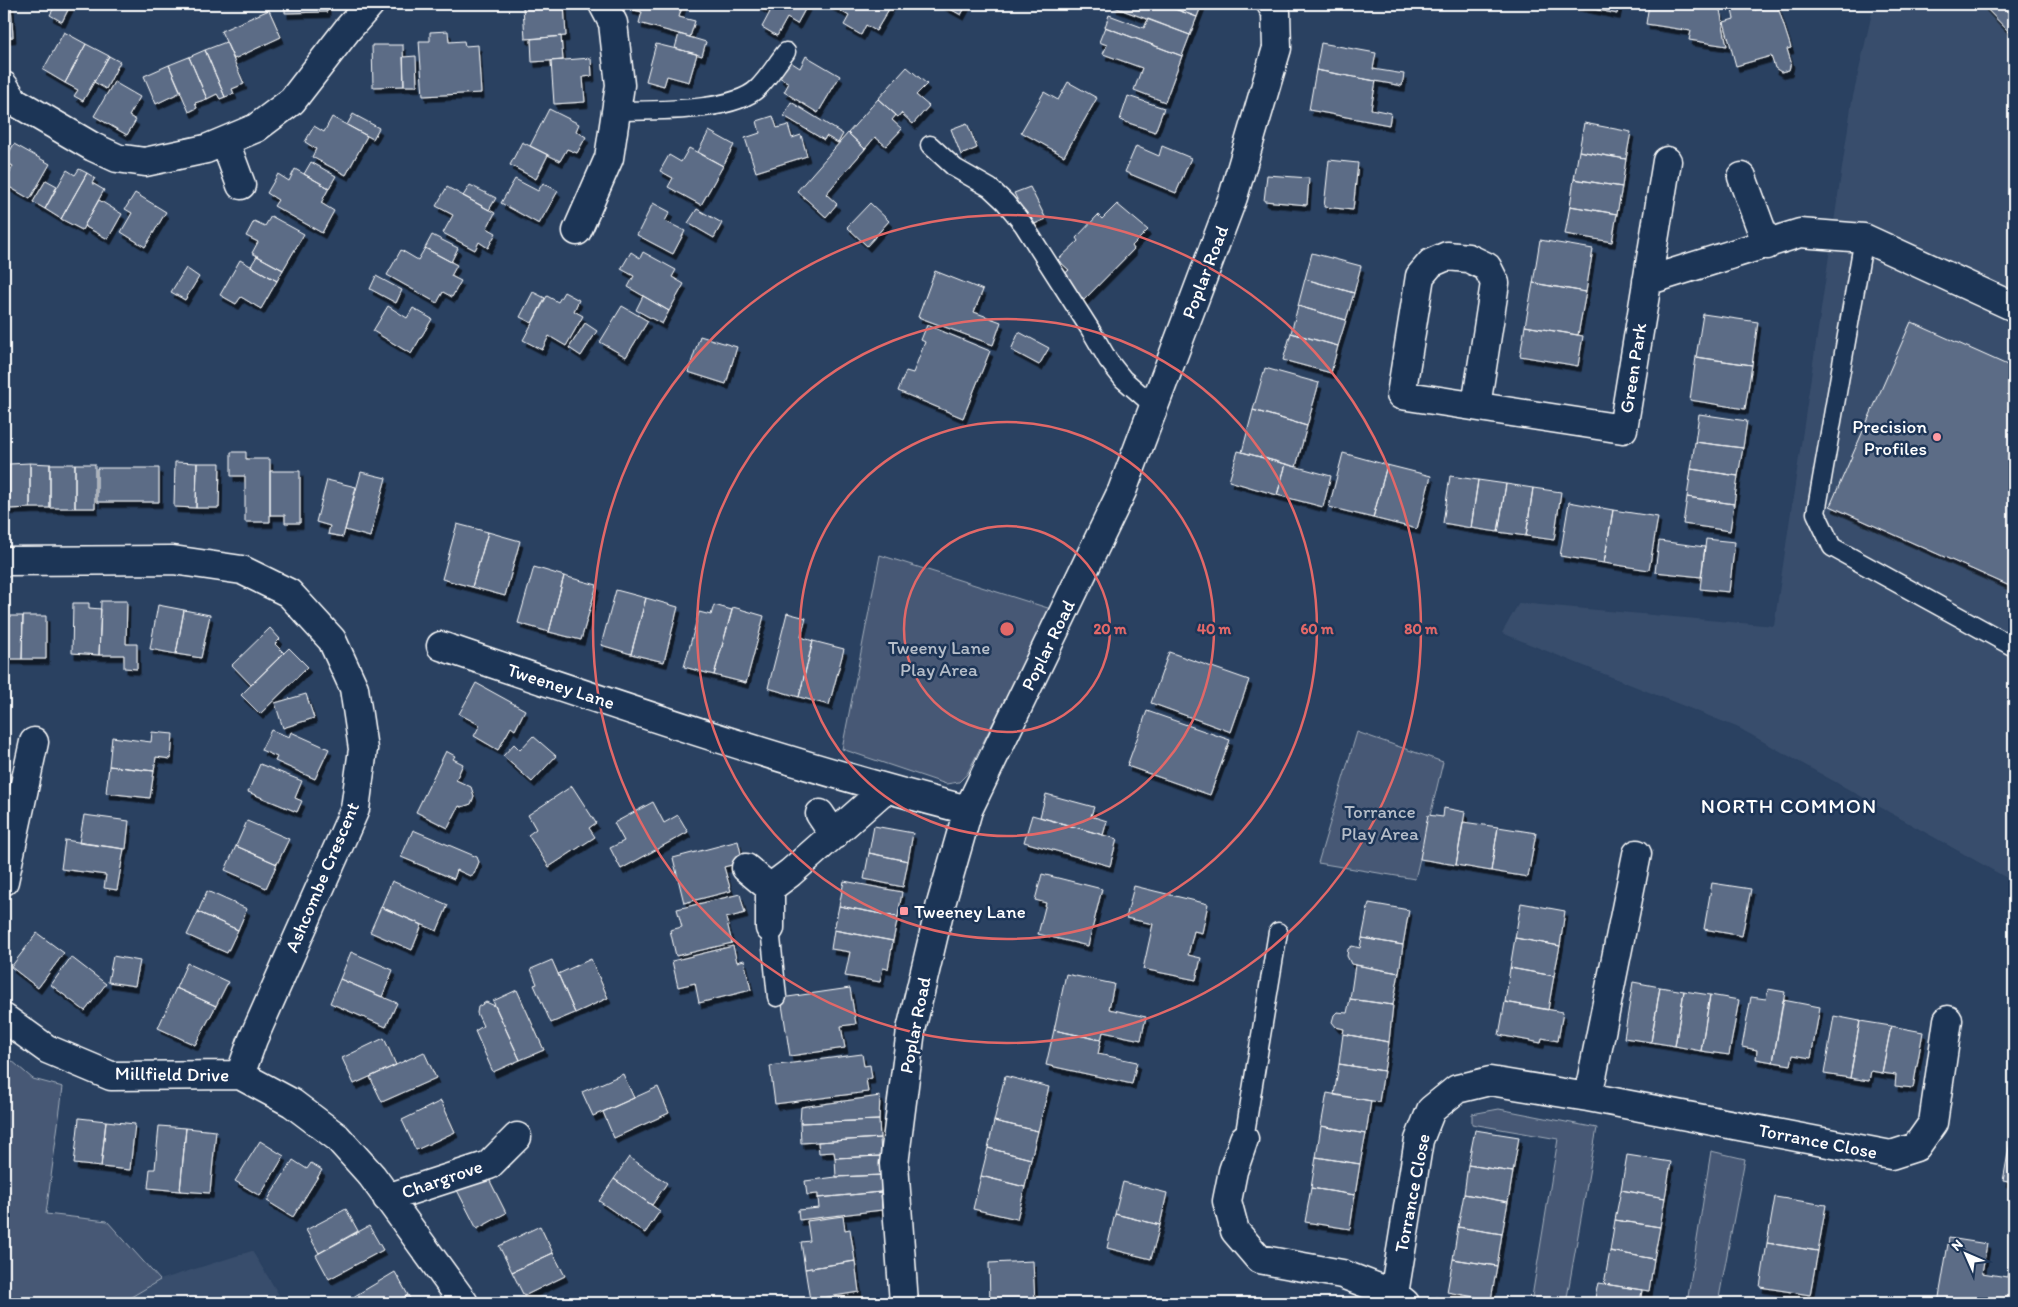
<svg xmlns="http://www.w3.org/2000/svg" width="2018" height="1307" viewBox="0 0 2018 1307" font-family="Itim,sans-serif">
	<defs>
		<filter id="shadow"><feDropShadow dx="3" dy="5.5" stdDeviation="0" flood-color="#0009"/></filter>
	</defs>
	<rect width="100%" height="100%" fill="#2a4161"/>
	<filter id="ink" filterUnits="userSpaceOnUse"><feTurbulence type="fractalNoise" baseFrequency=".02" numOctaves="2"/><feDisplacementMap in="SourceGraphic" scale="10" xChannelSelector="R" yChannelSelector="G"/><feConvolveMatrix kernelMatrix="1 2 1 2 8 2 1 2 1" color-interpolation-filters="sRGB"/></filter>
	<g filter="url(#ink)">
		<!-- built -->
		<path fill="#394e6c" d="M1874,4H2014V882L1739,728L1502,633L1519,603L1774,626L1852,101Z
			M252,1251L284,1303H121L160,1280Z"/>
		<!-- green -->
		<path fill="#465975" stroke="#a2acba" d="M880,555L1051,609L967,774L959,782L946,784L842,749Z
			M1357,732L1443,762L1415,879L1318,863Z
			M4,1054L33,1079L63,1087L46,1214L107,1221L160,1280L121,1303H4Z
			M1499,1109L1597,1128L1566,1303H1531L1558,1139L1472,1124V1114Z
			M1711,1151L1745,1159L1718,1303H1687Z
			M1436,1297L1477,1303H1445Z"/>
		<!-- building -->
		<path fill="#5b6c86" stroke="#fff" filter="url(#shadow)" d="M4,4H11L13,37L4,38Z
			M56,4H71L62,22L50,15Z
			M285,4H327V12L285,13Z
			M546,4H564L566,36L525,39L523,7L546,6Z
			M631,4H683L679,17L695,21L690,37L639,23L642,12L630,9Z
			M756,4H808L797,24L787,18L777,36L762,27L770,12Z
			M828,4H839L836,8Z
			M839,4H892L876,31L866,25L861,35L844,25L849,16L836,8Z
			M941,4H967L961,15Z
			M1115,4L1136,5L1137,4H1161L1197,17L1190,35L1114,7Z
			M1161,4H1202L1197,17Z
			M1571,4H1619L1617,14Z
			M1649,4H1700L1699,6L1720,10L1727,46L1689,40L1691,31L1646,24Z
			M1752,4L1755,10L1777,4L1791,48L1787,49L1791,62L1789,70L1781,72L1775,68L1771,56L1736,66L1724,22L1734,19L1732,10Z
			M1982,4H2014V37Z
			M269,10L281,37L234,59L221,31Z
			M1109,15L1144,28L1148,19L1190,35L1182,56L1105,27Z
			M1105,27L1182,56L1165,102L1134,90L1142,68L1103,54L1107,45L1099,42Z
			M448,31L449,42L464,41L465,46L478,45L481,93L423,96L419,41H430V32Z
			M64,32L86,44L65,83L43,70Z
			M679,34L706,42L702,56L675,48Z
			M561,36L563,60L532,62L531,39Z
			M226,42L244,84L232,89L234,94L225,97L205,50Z
			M1321,43L1376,53L1373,69L1404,74L1402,86L1316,70Z
			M86,44L109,56L83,101L74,96L78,90L65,83Z
			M656,44L697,54L689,82L667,76L664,86L646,81Z
			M372,45H403L404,86L373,87Z
			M205,50L225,97L220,99L217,94L207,99L189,57Z
			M109,56L120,62L106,89L94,82Z
			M416,56L417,86H404L403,57Z
			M806,56L840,76L818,113L784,92L789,83L779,77L789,61L800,68Z
			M189,57L207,99L195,103L197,108L189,112L169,65Z
			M591,58L592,76L583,77L585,102L554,104L551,61Z
			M169,65L181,92L156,104L144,76Z
			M907,67L927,84L916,95L929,106L913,124L901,113L898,117L878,99Z
			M1316,70L1376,81L1371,109L1391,113L1389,125L1309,110Z
			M114,82L140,97L129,116L136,120L127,135L94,116Z
			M1068,82L1097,98L1064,156L1021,132L1044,92L1058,100Z
			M1128,96L1164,108L1155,132L1120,120Z
			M878,99L896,115L892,120L902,129L886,146L875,137L865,149L848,133Z
			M791,102L843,134L838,143L826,136L824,140L784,116Z
			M549,109L579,124L576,131L586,137L577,153L567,149L560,161L530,146Z
			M353,114L379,128L373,139L347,125Z
			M773,116L777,128L788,125L792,138L801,135L807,156L756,172L745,138L760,133L757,121Z
			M332,117L367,136L346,175L312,157L316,149L305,142L314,126L324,132Z
			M967,123L977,148L961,155L951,129Z
			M1584,123L1631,132L1626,159L1579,151Z
			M709,131L734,145L723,166L698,152Z
			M848,133L865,149L826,194L837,204L826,217L797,191Z
			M522,142L548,155L536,179L510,165Z
			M14,144L50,164L30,199L4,184L13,166L4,161Z
			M1136,146L1159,156L1162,146L1191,158L1176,193L1125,172Z
			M689,148L723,166L701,205L668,187L673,178L660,171L669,155L681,162Z
			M1579,151L1626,159L1622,187L1574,179Z
			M1329,160L1358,163L1353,210L1324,207Z
			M311,162L336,176L329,188L304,174Z
			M79,169L87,173L61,219L45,209L67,170L75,175Z
			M295,169L329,188L321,203L334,211L322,233L274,206L278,200L267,193L278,174L289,181Z
			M87,173L95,178L92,183L104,190L82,230L61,219Z
			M1267,175L1309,178L1307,205L1264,201Z
			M515,179L538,191L543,183L558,191L539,224L501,203Z
			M1574,179L1622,187L1617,214L1570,206Z
			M46,180L57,186L45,209L33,202Z
			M470,185L496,198L489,210L463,196Z
			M447,187L495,213L487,228L496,233L488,248L479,242L475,250L443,233L453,215L436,206Z
			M1030,187L1046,219L1030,226L1014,193Z
			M135,193L166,212L145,247L121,232L132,213L125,209Z
			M99,200L122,214L108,239L84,226Z
			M653,203L670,212L665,221L685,231L673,254L637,235Z
			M870,203L889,221L867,246L847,227Z
			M1117,204L1148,230L1132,246L1134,249L1081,303L1061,277L1069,270L1058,260L1078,241L1076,238L1098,215L1102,219Z
			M1570,206L1617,214L1612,242L1565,234Z
			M697,209L722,223L714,238L688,223Z
			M271,216L304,234L283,270L252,253L258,242L246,236L254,221L265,226Z
			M432,235L458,248L451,262L425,248Z
			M1540,240L1593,249L1586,292L1533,283Z
			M425,248L457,265L451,276L461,281L452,297L443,292L437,303L387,275L401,250L418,260Z
			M631,252L640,258L643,252L676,270L672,277L684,284L669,311L628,287L634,276L621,269Z
			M1312,253L1361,266L1354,293L1305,279Z
			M257,256L283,270L277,281L251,266Z
			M240,260L277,281L261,309L241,297L236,304L220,295Z
			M186,268L199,277L185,300L171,292Z
			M935,271L983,290L974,312L1001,322L993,345L918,317Z
			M376,276L402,290L396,303L370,289Z
			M1305,279L1354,293L1346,320L1298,306Z
			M1533,283L1586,292L1578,335L1525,326Z
			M533,292L545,298L532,323L520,317Z
			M564,292L579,300L574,311L583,316L566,346L549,336L542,350L523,340L547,296L558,302Z
			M643,296L669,311L662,324L636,310Z
			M388,306L407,318L413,308L432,319L411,354L373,331Z
			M622,306L648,321L626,357L600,342Z
			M1298,306L1346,320L1338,346L1291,333Z
			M1703,314L1758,322L1752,365L1696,357Z
			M1911,322L2014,368V588L1830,506Z
			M585,323L597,331L581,356L569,348Z
			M927,325L990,351L963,418L898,391L906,371L913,373L925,342L921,340Z
			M1525,326L1583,336L1578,366L1520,356Z
			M1019,332L1049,348L1039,365L1011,350Z
			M1291,333L1338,346L1331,373L1283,360Z
			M700,336L737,347L726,384L688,372Z
			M1696,357L1752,365L1745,409L1690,400Z
			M1265,368L1319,383L1307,426L1253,410Z
			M1253,410L1307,426L1296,467L1242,452Z
			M1699,414L1747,421L1743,448L1695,442Z
			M1695,442L1743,448L1738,476L1691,469Z
			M1238,451L1286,464L1277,495L1229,481Z
			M231,452H246V459H270V522H245V476H231Z
			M1343,453L1387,465L1373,518L1329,507Z
			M175,462L197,463L196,508L174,507Z
			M30,463V508L9,509V464Z
			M30,463L50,464V508H30Z
			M197,463H220L219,508H196Z
			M50,464H75V508H50Z
			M75,464H95V508H75Z
			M1286,464L1331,476L1323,507L1277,495Z
			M1387,465L1431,476L1417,529L1373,518Z
			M97,468H159V502H97Z
			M1691,469L1738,476L1734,504L1687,497Z
			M270,471H300V523H285V515H270Z
			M361,472L386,478L370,537L345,530Z
			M1450,476L1478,480L1471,528L1443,523Z
			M327,480L356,487L343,537L328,534L330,526L316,522Z
			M1478,480L1506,484L1498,532L1471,528Z
			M1506,484L1533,488L1526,536L1498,532Z
			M1533,488L1561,492L1554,540L1526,536Z
			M1687,497L1734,504L1730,531L1683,524Z
			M1569,502L1613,510L1604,563L1560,556Z
			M1613,510L1658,517L1649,570L1604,563Z
			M457,524L488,532L472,587L442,579Z
			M488,532L520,541L505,596L472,587Z
			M1706,539L1735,542L1729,592L1700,589Z
			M1659,541L1705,547L1701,577L1655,572Z
			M534,567L564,576L549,632L518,623Z
			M564,576L597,585L581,640L549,632Z
			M616,590L646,598L631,654L601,645Z
			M646,598L678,607L664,662L631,654Z
			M101,601H127L126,644H137V669L124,668V655H99Z
			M73,603H89V608L101,609L99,655L72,653Z
			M158,605L184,610L176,654L150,649Z
			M714,605L732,610L714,675L684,667L699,612L711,615Z
			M733,607L764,616L746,683L714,675Z
			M184,610L210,615L201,658L176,654Z
			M787,613L806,618L801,637L813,641L799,697L768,688Z
			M4,616H23L22,659H4Z
			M23,616H46V659H22Z
			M270,628L280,639L275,644L284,653L251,685L232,665Z
			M813,641L844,649L829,705L799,697Z
			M289,648L308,667L260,714L241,695Z
			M1169,652L1249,680L1231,732L1151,703Z
			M476,683L525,710L515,730L511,727L498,750L474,736L480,725L459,714Z
			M306,694L314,718L283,728L275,703Z
			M1147,711L1230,740L1210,795L1127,766Z
			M271,730L289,737L291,732L329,749L315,779L275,761L277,757L261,750Z
			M152,732L173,734L171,759L156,757L154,771L109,766L112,737L151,742Z
			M533,736L556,756L532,782L503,756L514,744L520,750Z
			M446,751L455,756L453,759L463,764L456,780L471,787L474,796L471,804L462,807L459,806L448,828L416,812Z
			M260,764L302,781L295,798L302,801L297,812L248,792Z
			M109,766L154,771L150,798L106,793Z
			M572,786L596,823L589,828L595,837L549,867L528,835L536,829L528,815Z
			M1046,794L1094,807L1091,816L1107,821L1103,835L1040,817Z
			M653,802L664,823L678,815L688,832L621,869L610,848L624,841L614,823Z
			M1444,808L1465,812L1456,865L1420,859L1428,815L1443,817Z
			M84,815L129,821L126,849L79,843Z
			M1032,815L1117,839L1110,866L1024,842Z
			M247,821L289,839L277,864L236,846Z
			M1463,822L1498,827L1491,871L1456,865Z
			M874,826L913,833L908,861L869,853Z
			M1498,827L1536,833L1528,877L1491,871Z
			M413,830L477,857L479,862L474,874L470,876L457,870L454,879L401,857Z
			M65,840L124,849L117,890L104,888L106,875L61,869Z
			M738,841L743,862L724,867L731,891L684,903L673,858Z
			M236,846L277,864L266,888L225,870Z
			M869,853L908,861L903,887L864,879Z
			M1042,874L1102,889L1088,946L1038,934L1046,903L1035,900Z
			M392,881L448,905L437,931L381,907Z
			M844,881L902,892L898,917L839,906Z
			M1712,883L1751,889L1742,936L1704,929Z
			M1134,886L1208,904L1202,933L1194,931L1188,955L1201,958L1196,980L1143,969L1153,924L1126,918Z
			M207,891L247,909L238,930L198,912Z
			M740,894L745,913L726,918L732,943L676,956L670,930L682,927L677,909Z
			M1369,903L1409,910L1403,945L1362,938Z
			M1521,903L1565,911L1560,946L1515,938Z
			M839,906L898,917L893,941L834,930Z
			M381,907L422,925L412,950L370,932Z
			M198,912L238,930L227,953L187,935Z
			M834,930L893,941L888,969L883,968L880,982L845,976L850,952L831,949Z
			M37,933L64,953L38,988L11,967Z
			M1362,938L1403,945L1399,973L1351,964L1347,956L1348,949L1352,946L1360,948Z
			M1515,938L1560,946L1554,976L1510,968Z
			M733,946L737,962L744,960L751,990L699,1003L695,983L678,987L672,961Z
			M351,952L393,970L382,997L340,979Z
			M113,956L140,961L135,986L108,982Z
			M71,957L106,984L85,1011L51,985Z
			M591,959L608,998L575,1013L558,974Z
			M552,960L575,1013L551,1023L534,985L537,984L531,969Z
			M187,963L228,982L216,1006L176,988Z
			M1355,965L1399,973L1393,1005L1350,999Z
			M1510,968L1554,976L1548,1010L1505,1002Z
			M1066,974L1114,984L1109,1009L1146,1017L1141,1040L1103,1032L1101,1040L1054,1030Z
			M340,979L397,1003L386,1027L330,1003Z
			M1633,982L1660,987L1651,1042L1624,1038Z
			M1660,987L1684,991L1675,1046L1651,1042Z
			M176,988L216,1006L195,1045L158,1028Z
			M850,988L856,1024L841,1026L845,1048L790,1056L781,998Z
			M1768,989L1785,992L1773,1062L1756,1059L1757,1050L1742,1047L1751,997L1766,999Z
			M517,990L544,1050L520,1060L493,1001Z
			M1684,991L1710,995L1701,1051L1675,1046Z
			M1710,995L1739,1000L1729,1055L1701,1051Z
			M1350,999L1393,1005L1389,1042L1343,1034L1344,1029L1336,1027L1332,1022L1334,1015L1337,1012L1347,1013Z
			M1783,1000L1820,1007L1811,1058L1793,1055L1791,1065L1773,1062Z
			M486,1002L495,1006L520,1060L493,1072L475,1031L483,1026L477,1013L478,1007Z
			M1505,1002L1563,1012L1558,1041L1542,1038L1541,1043L1499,1035Z
			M1834,1016L1860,1021L1850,1078L1824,1074Z
			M1860,1021L1891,1026L1882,1073L1871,1071L1869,1081L1850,1078Z
			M1891,1026L1923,1032L1913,1088L1895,1086L1896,1075L1882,1073Z
			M1054,1030L1101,1040L1098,1054L1137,1062L1132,1084L1046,1065Z
			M1343,1034L1389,1042L1384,1071L1339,1064Z
			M384,1038L396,1065L354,1084L342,1058Z
			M424,1052L436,1078L382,1102L370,1077Z
			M862,1054L864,1066L870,1065L872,1078L866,1079L868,1092L775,1104L770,1066Z
			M1339,1064L1384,1071L1379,1102L1334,1095Z
			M623,1074L634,1098L593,1116L582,1092Z
			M1005,1076L1049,1087L1038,1131L994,1121Z
			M658,1087L669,1113L614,1138L603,1112Z
			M1327,1093L1371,1101L1366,1134L1321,1126Z
			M880,1096L879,1120L800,1123L801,1107Z
			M441,1101L455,1132L416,1150L402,1120Z
			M79,1118L106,1121L101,1167L74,1164Z
			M879,1120L880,1138L801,1143L800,1123Z
			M106,1121L135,1124L130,1170L101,1167Z
			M994,1121L1038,1131L1031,1159L988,1148Z
			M159,1126L186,1128L180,1191L148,1188L150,1169H155Z
			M1321,1126L1366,1134L1360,1164L1316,1157Z
			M186,1128L216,1131L210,1193L180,1191Z
			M1475,1130L1519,1137L1513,1172L1468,1165Z
			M2012,1131H2014V1183L2003,1181Z
			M880,1138L881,1156L835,1158L834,1152L819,1153L818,1142Z
			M260,1141L284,1156L260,1196L235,1181Z
			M988,1148L1031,1159L1025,1187L981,1176Z
			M1627,1155L1671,1162L1665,1198L1621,1190Z
			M881,1156L882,1175L836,1177L835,1158Z
			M629,1157L667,1183L652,1205L614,1179Z
			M1316,1157L1360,1164L1355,1195L1311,1188Z
			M293,1160L307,1169L311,1163L322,1170L293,1217L267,1201Z
			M1468,1165L1513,1172L1508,1202L1464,1194Z
			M487,1175L506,1213L477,1229L457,1190Z
			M882,1175L881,1192L818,1198V1194L807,1195L805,1181L836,1177Z
			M981,1176L1025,1187L1017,1219L973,1209Z
			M614,1179L660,1211L645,1233L599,1201Z
			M1123,1182L1167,1193L1160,1225L1115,1214Z
			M1311,1188L1355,1195L1350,1229L1305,1222Z
			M1621,1190L1665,1198L1660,1227L1615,1220Z
			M881,1192L882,1210L799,1220L798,1210L819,1208L818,1198Z
			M1464,1194L1508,1202L1502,1234L1458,1227Z
			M1775,1197L1826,1205L1818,1251L1767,1243Z
			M346,1209L358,1231L319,1253L306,1230Z
			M1115,1214L1160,1225L1151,1259L1107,1248Z
			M843,1216L845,1230L850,1229L855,1261L805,1269L801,1242L810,1241L807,1221Z
			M1615,1220L1660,1227L1654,1259L1610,1251Z
			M369,1226L383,1250L329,1279L316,1255Z
			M540,1226L553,1253L512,1272L499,1246Z
			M1458,1227L1502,1234L1497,1266L1453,1259Z
			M1949,1238L1987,1244L1982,1273L2007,1277L2009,1265L2014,1266V1303H1938Z
			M1767,1243L1818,1251L1810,1295L1760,1287Z
			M1610,1251L1654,1259L1649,1291L1604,1284Z
			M553,1253L565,1276L524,1296L512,1272Z
			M1453,1259L1497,1266L1491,1300L1447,1292Z
			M855,1261L859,1292L810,1300L805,1269Z
			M1033,1261L1035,1303H990L989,1263Z
			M395,1272L408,1295L394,1303H343Z
			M1598,1283L1642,1290L1640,1303H1594Z
			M408,1295L413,1303H394Z
			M583,1297L592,1303H578Z
			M617,1298L625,1303H613Z"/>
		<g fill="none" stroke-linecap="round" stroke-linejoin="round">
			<defs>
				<path id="lane" d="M616,111C651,110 733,113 758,88C769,77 777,63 786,52
					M930,145L955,168L990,188L1005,202L1023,224L1090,329L1108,360L1123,379L1154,406
					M1864,238L1816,513L1832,547L2014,647
					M770,928L777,997
					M1244,1139L1278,932"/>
				<path id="street" d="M4,86L14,101L93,147L117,158L145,162L206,149L256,128L292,101L347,30L370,4
					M225,142L241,185
					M1742,177L1767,245
					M577,231L609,158L620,85L613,23L603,4
					M1647,281L1800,233L1864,238L2014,307
					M1476,406L1495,283L1487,267L1468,258L1447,256L1431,263L1420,276L1401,395L1623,429L1667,161
					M4,561L173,560L242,570L289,593L332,640L354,688L363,749L355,809L253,1039L240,1075
					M441,646C615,705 790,765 968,810
					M820,814L834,835
					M746,868L770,888V928
					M4,881L34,742
					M770,888L790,873L885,789
					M4,1018L47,1049L111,1076L240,1075L292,1103L337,1137L372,1176L464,1303
					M1588,1097L1637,854
					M1244,1139L1233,1171L1227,1201L1235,1231L1259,1259L1342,1274L1394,1294L1405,1303
					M387,1198L489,1165L517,1137
					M1394,1294L1419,1140L1431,1110L1457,1089L1490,1081L1588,1097L1891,1155L1916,1147L1933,1123L1948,1020
					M904,1303L894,1164L911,1030L941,904L968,810L1122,491L1233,197L1277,48L1276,12L1271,4"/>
			</defs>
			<!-- lane casing -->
			<use href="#lane" stroke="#fff" stroke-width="21"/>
			<!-- street casing -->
			<use href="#street" stroke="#fff" stroke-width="31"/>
			<!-- lane -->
			<use href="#lane" stroke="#1d3557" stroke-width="18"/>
			<!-- street -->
			<use href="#street" stroke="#1d3557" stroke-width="28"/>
		</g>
	</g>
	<!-- distance rings -->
	<g fill="none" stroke="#e26868" stroke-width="2.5">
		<circle cx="1007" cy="629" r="103"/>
		<circle cx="1007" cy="629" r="207"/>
		<circle cx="1007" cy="629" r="310"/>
		<circle cx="1007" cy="629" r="414"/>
	</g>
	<!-- markers -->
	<g fill="#ff9aa2" stroke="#1d3557" stroke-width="2">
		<circle cx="1937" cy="437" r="5"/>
		<rect x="899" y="906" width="10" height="10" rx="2.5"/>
	</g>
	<g text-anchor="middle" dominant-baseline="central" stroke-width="5" stroke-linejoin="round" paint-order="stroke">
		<!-- street labels -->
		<g font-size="19" fill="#fff" stroke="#1d3557">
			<text transform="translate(1205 272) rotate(-69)">Poplar Road</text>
			<text transform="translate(1633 368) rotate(-81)">Green Park</text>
			<text transform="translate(1048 645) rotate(-64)">Poplar Road</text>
			<text transform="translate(561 686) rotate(18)">Tweeney Lane</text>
			<text transform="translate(322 877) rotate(-67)">Ashcombe Crescent</text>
			<text transform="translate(915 1025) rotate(-79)">Poplar Road</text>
			<text transform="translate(172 1074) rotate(1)">Millfield Drive</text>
			<text transform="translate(1818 1141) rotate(11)">Torrance Close</text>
			<text transform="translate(442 1179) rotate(-19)">Chargrove</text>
			<text transform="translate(1412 1193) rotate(-79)">Torrance Close</text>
		</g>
		<!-- poi labels -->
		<g font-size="19" fill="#fff" stroke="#1d3557" text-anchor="end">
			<text x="1927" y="426">Precision<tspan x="1927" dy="22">Profiles</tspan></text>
			<text x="914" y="911" text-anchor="start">Tweeney Lane</text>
		</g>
		<!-- park labels -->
		<g font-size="19" fill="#b5bdc8" stroke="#1d3557">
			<text x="939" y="647">Tweeny Lane<tspan x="939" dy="22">Play Area</tspan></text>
			<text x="1380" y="811">Torrance<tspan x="1380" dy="22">Play Area</tspan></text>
		</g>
		<!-- quarter labels -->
		<g font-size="21" letter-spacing="1" fill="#fff" stroke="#1d3557">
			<text x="1789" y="805">NORTH COMMON</text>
		</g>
	</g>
	<circle cx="1007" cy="629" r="8" fill="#e26868" stroke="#1d3557" stroke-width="2.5"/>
	<g font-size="15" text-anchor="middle" font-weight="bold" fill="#e26868" stroke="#1d3557" stroke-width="5" stroke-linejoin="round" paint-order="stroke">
		<text x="1110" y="634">20 m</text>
		<text x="1214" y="634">40 m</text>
		<text x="1317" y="634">60 m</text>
		<text x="1421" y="634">80 m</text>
	</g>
	<!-- margin -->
	<rect width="2018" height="1307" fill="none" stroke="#1d3557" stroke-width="20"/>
	<rect x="10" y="10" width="1998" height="1287" fill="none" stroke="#fff" stroke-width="2" filter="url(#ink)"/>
	<!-- north arrow -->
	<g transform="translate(1966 1254) rotate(315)" stroke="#1d3557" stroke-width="4" paint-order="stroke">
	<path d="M0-4L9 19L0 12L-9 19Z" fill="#ffffff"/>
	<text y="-8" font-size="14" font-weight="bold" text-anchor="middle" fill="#ffffff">N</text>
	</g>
</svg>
